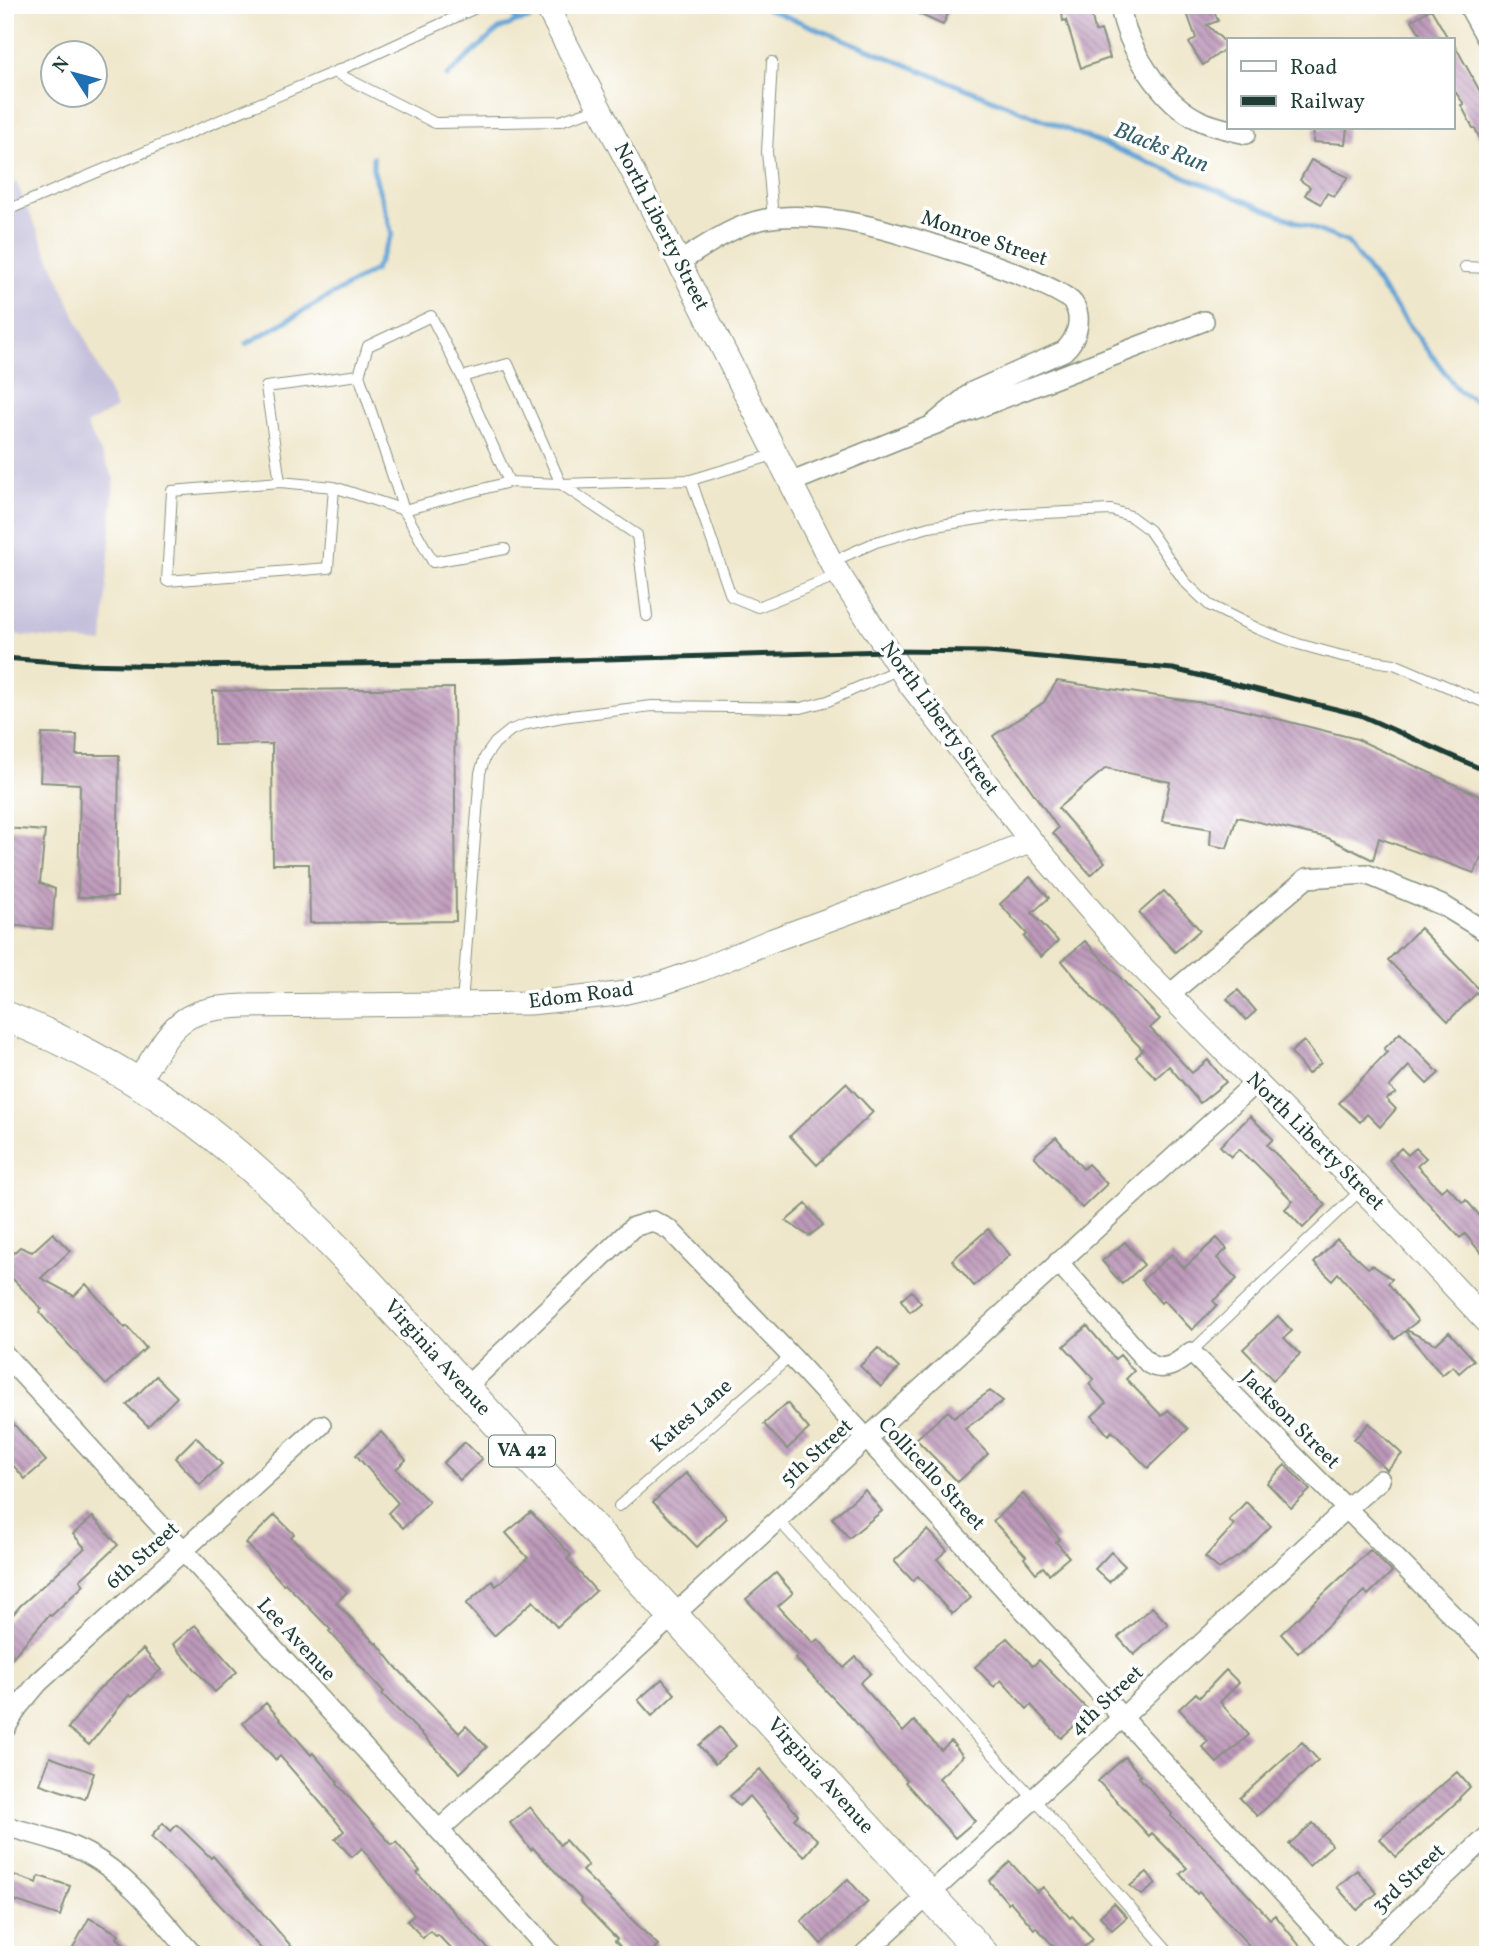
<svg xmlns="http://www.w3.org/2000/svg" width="1493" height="1960" viewBox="0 0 1493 1960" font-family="Vollkorn,serif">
	<defs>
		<pattern id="building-back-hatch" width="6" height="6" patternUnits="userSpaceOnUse" patternTransform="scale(1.75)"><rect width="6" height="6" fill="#bd99ba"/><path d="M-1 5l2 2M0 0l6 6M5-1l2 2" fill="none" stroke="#997e98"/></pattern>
	</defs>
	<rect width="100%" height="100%" fill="#fff"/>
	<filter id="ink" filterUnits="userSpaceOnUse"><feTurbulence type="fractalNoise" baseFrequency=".0143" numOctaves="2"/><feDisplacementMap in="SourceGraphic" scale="14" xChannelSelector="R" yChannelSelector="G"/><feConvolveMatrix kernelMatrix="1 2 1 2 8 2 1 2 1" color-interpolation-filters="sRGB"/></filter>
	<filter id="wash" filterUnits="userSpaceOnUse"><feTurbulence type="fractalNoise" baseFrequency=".00686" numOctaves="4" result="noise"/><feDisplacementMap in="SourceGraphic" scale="28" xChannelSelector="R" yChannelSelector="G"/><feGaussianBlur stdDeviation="1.57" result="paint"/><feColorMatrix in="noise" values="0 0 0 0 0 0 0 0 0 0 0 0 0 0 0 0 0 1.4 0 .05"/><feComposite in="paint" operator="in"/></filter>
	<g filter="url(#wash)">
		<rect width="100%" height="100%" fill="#efe7cb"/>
		<!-- industrial -->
		<path fill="#c4c0db" d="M16,182L116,408L86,425L114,478L103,643L5,634V186Z"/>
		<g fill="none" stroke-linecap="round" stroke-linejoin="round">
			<!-- stream -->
			<path stroke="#62a3d5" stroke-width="5" d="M758,5L1347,242L1458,390L1488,409
				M509,12L519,21L530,19
				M447,76L499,29L519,21
				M246,344L375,270L392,234L373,169V157"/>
		</g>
		<g id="blocks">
			<!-- building -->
			<path fill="url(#building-back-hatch)" d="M899,5H952L943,25Z
				M1061,5H1090L1095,32L1101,30L1110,58L1081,68L1066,20L1063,21Z
				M1184,5L1190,7L1212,5L1218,21L1207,25L1229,46L1203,65L1189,43L1196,38Z
				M1431,9L1449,40H1424L1412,20Z
				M1453,42L1488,106V157L1475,128H1473L1461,105L1464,104L1453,89Z
				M1314,128H1347L1345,144L1313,142Z
				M1311,160L1348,177L1334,197L1327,193L1321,204L1305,195L1310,187L1300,180Z
				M1057,681L1230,707L1357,739L1488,800V842L1474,873L1379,838L1373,860L1328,838L1237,817L1227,848L1210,845L1211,829L1162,821L1170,782L1106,768L1058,808L1105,862L1091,875L1053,833L1058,828L993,736L1044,702Z
				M454,688L456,921L310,923L309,864H273L272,744L214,745L213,691Z
				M42,734L77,735L76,755H119L117,897H78L80,784L40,782Z
				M5,828L45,831L40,883L55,889L52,929L5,925Z
				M1030,877L1049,898L1032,913L1058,941L1041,957L1024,937L1027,934L1000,904Z
				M1164,891L1200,930L1175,952L1139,913Z
				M1420,928L1480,990L1448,1021L1388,960Z
				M1085,941L1160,1019L1150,1028L1192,1073L1208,1060L1226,1082L1200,1103L1169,1066L1156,1078L1136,1057L1143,1050L1091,996L1062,961Z
				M1238,990L1256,1011L1246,1020L1227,999Z
				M1400,1033L1439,1073L1427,1084L1409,1066L1389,1087L1396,1093L1386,1099L1396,1109L1380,1127L1367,1114L1360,1122L1339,1103L1387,1052L1384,1049Z
				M1304,1041L1321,1063L1308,1074L1291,1052Z
				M846,1083L873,1112L817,1165L790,1136Z
				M1250,1116L1273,1139L1267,1145L1326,1205L1303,1228L1285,1209L1293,1201L1252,1160L1251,1161L1239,1149L1231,1157L1220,1146Z
				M1056,1137L1083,1169L1088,1164L1107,1184L1082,1208L1034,1156Z
				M1401,1148L1408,1155L1416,1148L1426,1158L1417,1166L1441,1191L1447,1186L1463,1203L1466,1200L1488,1225V1261L1465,1234L1460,1238L1389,1160Z
				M806,1204L823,1225L809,1236L786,1221Z
				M988,1229L1010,1255L974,1286L952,1260Z
				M53,1233L70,1251L41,1278L74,1296L86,1284L125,1328L127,1326L146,1348L106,1385L67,1343L39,1312L42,1309L5,1271V1261L20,1247L32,1252Z
				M1217,1238L1227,1249L1217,1258L1237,1279L1213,1301L1217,1305L1192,1330L1164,1300L1161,1303L1142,1280L1172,1254L1184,1268Z
				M1337,1239L1368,1268L1372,1265L1392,1279L1388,1283L1418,1321L1406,1330L1436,1344L1449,1332L1474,1360L1459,1373L1453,1366L1442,1375L1405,1331L1395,1339L1338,1273L1332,1280L1314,1263Z
				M1125,1242L1144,1265L1122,1284L1102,1261Z
				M912,1291L921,1303L910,1312L901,1300Z
				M1278,1316L1292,1331L1284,1338L1300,1354L1273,1380L1243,1349Z
				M1087,1326L1115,1359L1120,1355L1134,1371L1126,1379L1162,1416L1168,1410L1188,1429L1148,1468L1112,1431L1108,1435L1092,1416L1106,1403L1089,1384L1094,1379L1064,1346Z
				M878,1348L899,1368L881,1387L860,1366Z
				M156,1376L177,1397L148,1426L127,1405Z
				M990,1391L1003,1401L965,1429L988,1454L958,1482L916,1439L948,1411L954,1417Z
				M787,1403L809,1429L787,1449L764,1424Z
				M5,1414L46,1461L25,1479L5,1456Z
				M1369,1423L1402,1454L1387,1470L1354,1439Z
				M381,1432L406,1460L396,1469L429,1502L403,1528L388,1513L398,1503L356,1455Z
				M196,1437L222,1464L200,1485L175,1458Z
				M465,1442L482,1459L460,1480L443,1463Z
				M1285,1465L1310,1490L1291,1508L1267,1483Z
				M686,1473L727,1518L697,1547L653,1502Z
				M865,1490L882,1511L849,1538L832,1518Z
				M1023,1494L1060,1539L1056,1542L1069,1557L1049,1574L1043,1567L1036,1573L1024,1558L1026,1556L993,1521Z
				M1246,1502L1271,1526L1246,1551L1219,1569L1205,1557L1234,1525L1229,1520Z
				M531,1512L571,1555L567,1559L596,1591L557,1627L533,1601L494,1636L466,1604L492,1581L496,1586L528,1558L506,1533Z
				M275,1515L294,1534L291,1537L347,1592L336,1603L376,1644L377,1643L396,1667L459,1733L466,1726L487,1747L460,1773L382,1694L384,1692L329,1631L331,1630L285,1583L283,1584L246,1543Z
				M93,1517L118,1545L80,1580L84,1585L51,1616L49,1615L5,1666V1624L20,1606L85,1548L73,1534Z
				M928,1530L947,1550L937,1559L971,1598L952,1614L918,1576L913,1581L894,1561Z
				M1370,1550L1392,1572L1368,1595L1365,1591L1298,1653L1281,1634Z
				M1111,1552L1125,1566L1109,1582L1095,1569Z
				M776,1573L793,1593L778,1606L813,1643L818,1639L844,1668L856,1657L871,1673L860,1683L903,1732L914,1721L941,1750L951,1741L963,1756L939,1778L975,1821L955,1838L905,1782L907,1780L881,1754L853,1719L795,1658L798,1656L746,1599Z
				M1152,1607L1168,1624L1134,1655L1118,1637Z
				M195,1625L237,1672L215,1692L173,1644Z
				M1007,1638L1033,1666L1039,1660L1090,1712L1061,1738L1031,1705L1027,1709L1001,1680L994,1687L975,1667Z
				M143,1649L161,1670L131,1697L129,1695L89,1745L68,1728L100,1688Z
				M1226,1670L1239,1683L1220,1702L1249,1735L1217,1763L1202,1747L1208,1741L1179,1709L1196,1693L1200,1697Z
				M662,1679L675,1694L652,1716L638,1700Z
				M266,1703L311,1755L313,1753L338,1782L337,1784L392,1845L396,1842L420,1871L417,1873L494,1955H457L438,1935L436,1936L430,1931L423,1938L407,1921L414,1915L362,1848L352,1857L335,1839L344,1831L332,1816L280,1756L276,1760L243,1723Z
				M720,1727L736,1746L715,1764L699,1745Z
				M1302,1742L1318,1760L1257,1816L1240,1798Z
				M50,1757L94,1773L85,1799L40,1784Z
				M1125,1757L1141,1776L1139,1777L1172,1814L1171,1816L1206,1849L1270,1919L1275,1915L1307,1955H1258L1199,1892L1197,1894L1180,1874L1187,1868L1152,1833L1149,1836L1098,1781Z
				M760,1769L798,1815L794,1819L818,1840L805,1856L786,1839L750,1796L739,1806L730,1796Z
				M1457,1772L1470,1787L1459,1798L1460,1799L1396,1857L1380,1839Z
				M530,1807L560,1845L565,1840L588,1865L582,1871L658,1945L648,1955H628L615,1941L617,1939L580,1901L581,1899L533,1848L531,1850L510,1823Z
				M163,1823L171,1831L177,1825L211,1858L213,1856L299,1955H267L186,1869L151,1837Z
				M1313,1823L1332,1845L1309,1866L1289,1844Z
				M1010,1862L1037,1892L1043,1887L1070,1918L1072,1916L1093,1939L1075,1955H1062L1036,1927L1034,1929L1010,1901L1008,1903L989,1881Z
				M1357,1870L1377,1893L1357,1910L1337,1887Z
				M5,1872L37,1883L39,1876L70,1886L60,1916L5,1897Z
				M1147,1872L1156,1884L1142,1895L1130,1886Z
				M848,1879L868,1902L821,1944L801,1921Z
				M1114,1903L1127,1917L1112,1930L1100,1916Z
				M89,1918L119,1934L117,1938L136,1955H69Z"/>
		</g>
	</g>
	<g filter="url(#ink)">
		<use href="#blocks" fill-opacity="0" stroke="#879280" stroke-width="2"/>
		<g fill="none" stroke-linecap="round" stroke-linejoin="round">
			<defs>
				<path id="service" d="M772,62L767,152L773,218
					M334,72L435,123L560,121L599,108
					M5,211L365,59L482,5
					M1465,267L1488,268
					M359,375L404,510L433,562L505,549
					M691,480L731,596L758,607L838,575
					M280,482L266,387L359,375L368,346L431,316L462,377
					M509,482L462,377L508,364L561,484L637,535L647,616
					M334,487L328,568L167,581L172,491L280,482L334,487L404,510L509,482L561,484L691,480L777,454
					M831,562L876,542L929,527L1003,515L1111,510L1130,516L1149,530L1185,582L1209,605L1258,629L1298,644L1342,656L1394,664L1488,704
					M462,1004L480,773L485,757L495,743L511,730L527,724L562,717L652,706L801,708L828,701L899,669
					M1191,1352L1362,1189
					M619,1506L791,1356
					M778,1520L1034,1799L1172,1955"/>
				<path id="minor" d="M1120,5C1126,46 1161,102 1199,120C1213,127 1231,130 1246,134
					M1468,5L1488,41
					M679,262C706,246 733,225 765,219C794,214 831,218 860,224C894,230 1057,281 1073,303C1084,319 1076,340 1064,351L972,392L931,426
					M792,482L931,426L1204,321
					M1169,995L1307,878L1366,874L1444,906L1488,933
					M1058,1262L1149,1364C1165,1373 1178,1363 1191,1352L1488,1651
					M5,1355L553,1955
					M464,1389L633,1227L653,1221L670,1230L791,1356L1340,1955
					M5,1729L18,1707L39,1682L321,1425
					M5,1826C33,1834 62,1840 88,1854C130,1877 161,1919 193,1955
					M439,1830L1256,1082
					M863,1955L1123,1717L1346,1509L1380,1480
					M1361,1955L1488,1836"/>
				<path id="tertiary" d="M546,5L651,207L831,562L909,683L1031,841L1124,949L1389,1217L1488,1323
					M138,1081C174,1026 176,1008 246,1006L530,1003L618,994L660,984L700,970L773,940L934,881L1031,841"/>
				<path id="primary" d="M5,1016C153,1075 247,1154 355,1268L984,1955"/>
			</defs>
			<!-- service casing -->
			<use href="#service" stroke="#879280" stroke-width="12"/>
			<!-- minor casing -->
			<use href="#minor" stroke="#879280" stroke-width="22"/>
			<!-- tertiary casing -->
			<use href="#tertiary" stroke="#879280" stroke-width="25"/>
			<!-- primary casing -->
			<use href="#primary" stroke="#879280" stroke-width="32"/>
			<!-- service -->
			<use href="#service" stroke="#fff" stroke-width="10"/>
			<!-- minor -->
			<use href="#minor" stroke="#fff" stroke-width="19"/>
			<!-- tertiary -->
			<use href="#tertiary" stroke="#fff" stroke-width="23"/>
			<!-- primary -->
			<use href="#primary" stroke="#fff" stroke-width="30"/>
			<!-- rail -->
			<path stroke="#1f3d34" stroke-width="5" d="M5,658L80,664L177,666L499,662L888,651L987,652L1173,669L1360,715L1488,772"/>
		</g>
	</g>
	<g text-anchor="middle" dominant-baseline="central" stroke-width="7" stroke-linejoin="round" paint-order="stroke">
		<!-- shield labels -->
		<rect fill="#fff" stroke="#627771" stroke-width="2" x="489" y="1435.5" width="66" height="31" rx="5"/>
		<g font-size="19" font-weight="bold" fill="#1f3d34">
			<text x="522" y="1451">VA 42</text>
		</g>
		<!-- street labels -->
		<g font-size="21" fill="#1f3d34" stroke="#fff">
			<text transform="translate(661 227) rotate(63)">North Liberty Street</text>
			<text transform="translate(984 239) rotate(19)">Monroe Street</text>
			<text transform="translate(939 719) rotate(54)">North Liberty Street</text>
			<text transform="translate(581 996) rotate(-7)">Edom Road</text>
			<text transform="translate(1315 1142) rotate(45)">North Liberty Street</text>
			<text transform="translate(437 1358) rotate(48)">Virginia Avenue</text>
			<text transform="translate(692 1416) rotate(-41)">Kates Lane</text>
			<text transform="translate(1290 1420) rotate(45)">Jackson Street</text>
			<text transform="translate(817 1453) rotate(-42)">5th Street</text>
			<text transform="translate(931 1474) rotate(47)">Collicello Street</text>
			<text transform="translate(143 1556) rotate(-42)">6th Street</text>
			<text transform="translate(296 1640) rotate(47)">Lee Avenue</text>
			<text transform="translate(1107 1701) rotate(-43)">4th Street</text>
			<text transform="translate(820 1776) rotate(48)">Virginia Avenue</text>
			<text transform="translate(1409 1879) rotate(-43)">3rd Street</text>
		</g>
		<!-- water labels -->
		<g font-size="23" font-style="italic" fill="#36616c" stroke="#fff">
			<text transform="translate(1161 148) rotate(22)">Blacks Run</text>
		</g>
	</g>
	<!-- margin -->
	<rect width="1493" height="1960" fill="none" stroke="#fff" stroke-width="28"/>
	<!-- legend -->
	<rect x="1227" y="38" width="228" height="91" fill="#ffffff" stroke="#a5b1ae" stroke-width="2"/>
	<rect x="1241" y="61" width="35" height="10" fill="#ffffff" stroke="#a5b1ae" stroke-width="2"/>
	<text x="1290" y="74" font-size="21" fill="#1f3d34">Road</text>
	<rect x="1241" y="96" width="35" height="10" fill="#1f3d34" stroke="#a5b1ae" stroke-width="2"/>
	<text x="1290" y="108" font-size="21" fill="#1f3d34">Railway</text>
	<!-- north arrow -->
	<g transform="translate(74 74) rotate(306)"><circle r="33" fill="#ffffff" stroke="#a5b1ae" stroke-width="2"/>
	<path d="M0-5L12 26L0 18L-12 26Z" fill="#1f6fb2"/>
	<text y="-10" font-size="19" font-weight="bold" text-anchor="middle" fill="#1f3d34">N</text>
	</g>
</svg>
